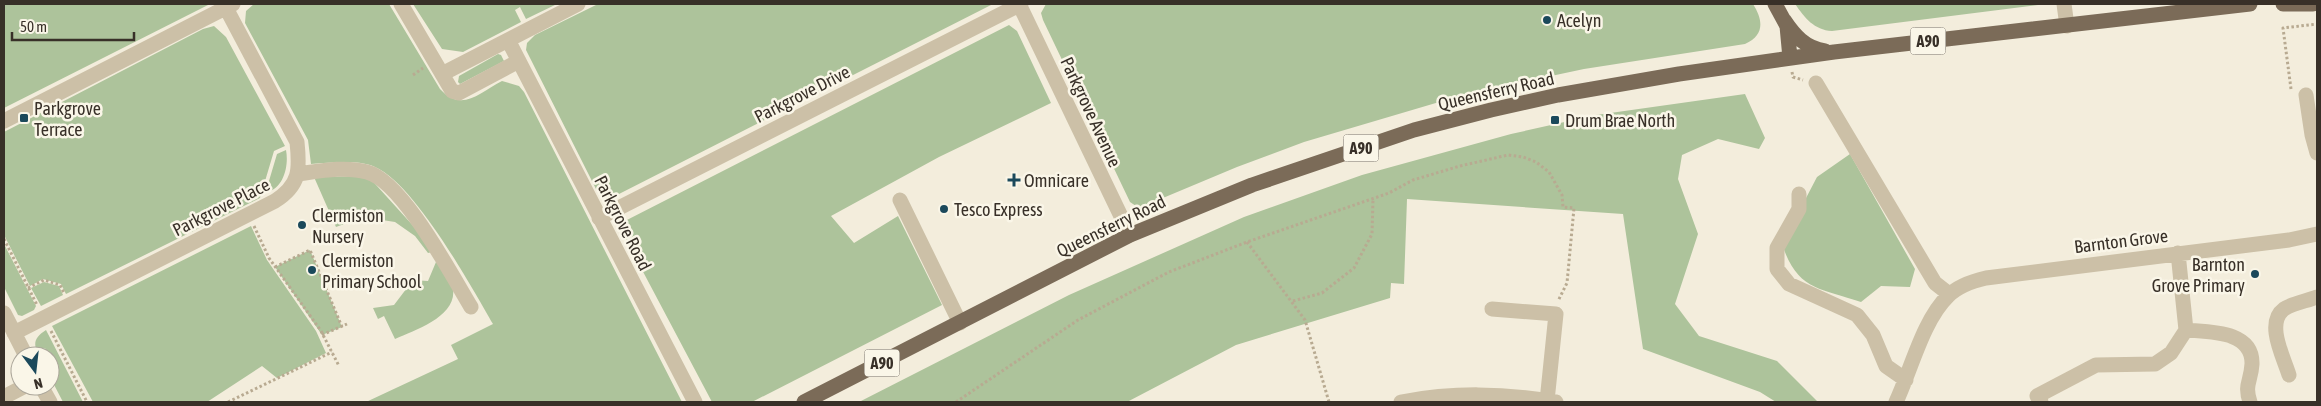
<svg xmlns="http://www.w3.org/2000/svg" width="2321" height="406" viewBox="0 0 2321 406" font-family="'Asap Condensed',sans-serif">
	<rect width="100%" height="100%" fill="#f3eddc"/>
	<!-- green -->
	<path fill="#adc39b" d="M4,4H210L4,108Z
		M254,4H389L440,89C462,113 479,93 502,81L519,86L524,92L682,402H366L458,359L451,345L493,324C471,286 414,183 375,167C357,159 331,163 311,164L308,140L245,23L246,11Z
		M413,4H557L526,19L520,7L515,10L521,22L463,52L442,49Z
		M598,4H993L617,195C608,197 602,198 596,189L526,50L527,43L535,35Z
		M1046,4H1753C1763,20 1765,35 1745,44L1584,69L1489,89L1446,100L1304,142L1237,167L1139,208L1130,202L1043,20L1041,13Z
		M1795,4H2037L2038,5L1832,31C1814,30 1805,18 1795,4Z
		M1009,25L1017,31L1051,103L939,157L831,216L854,243L898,216L942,305L752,402H712L622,232L621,223Z
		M214,26L226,37L285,146L274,151L260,198L66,294L61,284L43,279L30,286L4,235V132L203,29Z
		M498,54L501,55L504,61L460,84L458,82L459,76Z
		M1745,94L1765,138L1759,149L1718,139L1682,155L1678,179L1698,234L1675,304L1699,336L1777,361L1818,402H1776L1760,392L1643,349L1623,214L1407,199L1404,284L1391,283L1390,298L1236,345L1127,402H859L1069,295L1244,217L1362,175L1511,134L1596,115Z
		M286,150C289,165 284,188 267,192L266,191L277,154Z
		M1850,154L1915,269L1910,287L1881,286L1861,302C1819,288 1797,290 1782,244L1817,177Z
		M368,176L416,229L432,252L428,253L415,236L395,222L363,217L336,227L314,177Z
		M251,226L267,260L316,331L326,353L277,378L262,366L207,402H93L52,326Z
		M4,244L36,306L34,310L22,316L18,315L4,287Z
		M310,250L342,327L322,335L275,267Z
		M436,262C440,267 446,272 449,277C468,313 419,328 395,339L384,316L378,319L373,308L394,305L413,280L428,281Z
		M44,282L59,286L63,295L41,306L31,288Z
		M46,330L83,402H63L50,377V356H39C32,343 35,337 46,330Z"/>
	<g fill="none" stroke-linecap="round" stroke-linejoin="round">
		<!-- path -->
		<path stroke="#b8aa91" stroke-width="3" stroke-dasharray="2.5 2.5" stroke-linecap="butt" d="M1792,72L1793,77L1803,80
			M413,75L423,68
			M2291,89L2283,28L2317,24
			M254,226L269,258L321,331L339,366
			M4,239L37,305
			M1247,242L1305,320L1329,402
			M275,267L310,250L342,327
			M28,288L44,280L60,285L64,293
			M1293,301L1322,293L1354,268L1372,234L1373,199
			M51,331L87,402
			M322,335L347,324
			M228,402L332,352
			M956,402L1078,320L1169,272L1247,242L1389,193L1413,180L1460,166L1508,155L1523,157L1536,162L1549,172L1562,195L1563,207L1574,208L1567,283L1558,301"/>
		<!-- minor -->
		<path stroke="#ccc0a7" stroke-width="15" d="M401,4L452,91L459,93L519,61
			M1019,4L1130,235
			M2064,4L2067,26
			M508,40L695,402
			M442,74L578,4
			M1816,83L1935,283L1949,294
			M2306,95L2312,135L2317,153
			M4,121L233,4
			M298,174C320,171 345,166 367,172C402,181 451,274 471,307
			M1799,194V209L1777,248V269L1789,284L1857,315L1873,335L1886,366L1906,380
			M900,200L960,323
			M599,218L1021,4
			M1492,309L1556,314L1547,401
			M4,313L26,356
			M2186,330C2208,332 2253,330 2252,364C2251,382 2244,384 2250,402
			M14,333L275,201C300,185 300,170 297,142L226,8
			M2289,375C2284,358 2265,323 2284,309C2293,303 2307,301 2317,297
			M41,386L50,402
			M4,397L25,386
			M1401,402C1454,392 1502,393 1556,402
			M1896,402C1911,370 1923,320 1948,296C1958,286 1973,281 1986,278L2289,240L2317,234
			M2041,402L2037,396L2096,365L2155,364L2171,353L2186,330L2178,253"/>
		<!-- major -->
		<path stroke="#7b6b58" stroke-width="15" d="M1775,4L1787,26L1790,58
			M2283,4H2313
			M1784,20C1794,35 1805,48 1825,51
			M804,402L1130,235L1252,185L1414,130L1491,110L1558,95L1679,74L1834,52L2250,4"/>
	</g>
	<!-- markers -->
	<g fill="#1b495b" stroke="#faf6e8" stroke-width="2">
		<circle cx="1547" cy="20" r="5"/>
		<rect x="19" y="113" width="10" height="10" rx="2.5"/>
		<rect x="1550" y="115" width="10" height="10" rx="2.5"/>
		<path d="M1011.5 172.5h5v5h5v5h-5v5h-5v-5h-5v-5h5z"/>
		<circle cx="944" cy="209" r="5"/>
		<circle cx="302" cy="225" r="5"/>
		<circle cx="312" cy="270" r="5"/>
		<circle cx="2255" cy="274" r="5"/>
	</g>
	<g text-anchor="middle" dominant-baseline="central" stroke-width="5" stroke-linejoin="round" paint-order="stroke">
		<!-- shield labels -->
		<g fill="#faf6e8" stroke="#726b62" stroke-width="1">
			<rect x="1910.5" y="27.5" width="35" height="27" rx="4"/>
			<rect x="1343.5" y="134.5" width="35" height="27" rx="4"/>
			<rect x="864.5" y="349.5" width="35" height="27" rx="4"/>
		</g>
		<g font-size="16" font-weight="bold" fill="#383028">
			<text x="1928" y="41">A90</text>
			<text x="1361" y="148">A90</text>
			<text x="882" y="363">A90</text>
		</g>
		<!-- poi labels -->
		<g font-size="18" fill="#383028" stroke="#faf6e8" text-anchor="start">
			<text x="1557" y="20">Acelyn</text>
			<text x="34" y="108">Parkgrove<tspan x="34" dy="21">Terrace</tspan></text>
			<text x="1565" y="120">Drum Brae North</text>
			<text x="1024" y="180">Omnicare</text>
			<text x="954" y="209">Tesco Express</text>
			<text x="312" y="215">Clermiston<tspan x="312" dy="21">Nursery</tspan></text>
			<text x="322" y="260">Clermiston<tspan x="322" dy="21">Primary School</tspan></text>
			<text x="2245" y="264" text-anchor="end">Barnton<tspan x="2245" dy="21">Grove Primary</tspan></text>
		</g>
		<!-- street labels -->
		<g font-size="18" fill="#383028" stroke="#faf6e8">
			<text transform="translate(1496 91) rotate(-13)">Queensferry Road</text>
			<text transform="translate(802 94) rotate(-27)">Parkgrove Drive</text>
			<text transform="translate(1091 112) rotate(65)">Parkgrove Avenue</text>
			<text transform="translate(221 207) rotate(-27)">Parkgrove Place</text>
			<text transform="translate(623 223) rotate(63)">Parkgrove Road</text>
			<text transform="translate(1111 226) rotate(-26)">Queensferry Road</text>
			<text transform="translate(2121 241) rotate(-7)">Barnton Grove</text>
		</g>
	</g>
	<!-- border -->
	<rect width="2321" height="406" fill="none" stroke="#383028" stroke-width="10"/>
	<!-- north arrow -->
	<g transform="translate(35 371) rotate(165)"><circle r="24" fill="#faf6e8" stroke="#aca79b"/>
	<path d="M0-4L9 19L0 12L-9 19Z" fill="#1b495b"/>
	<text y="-8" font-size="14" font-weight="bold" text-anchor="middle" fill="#383028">N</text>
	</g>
	<!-- scale -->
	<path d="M12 32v8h122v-8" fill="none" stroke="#383028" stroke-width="2.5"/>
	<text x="20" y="32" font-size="15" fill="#383028" stroke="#faf6e8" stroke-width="4" paint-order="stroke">50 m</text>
</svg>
